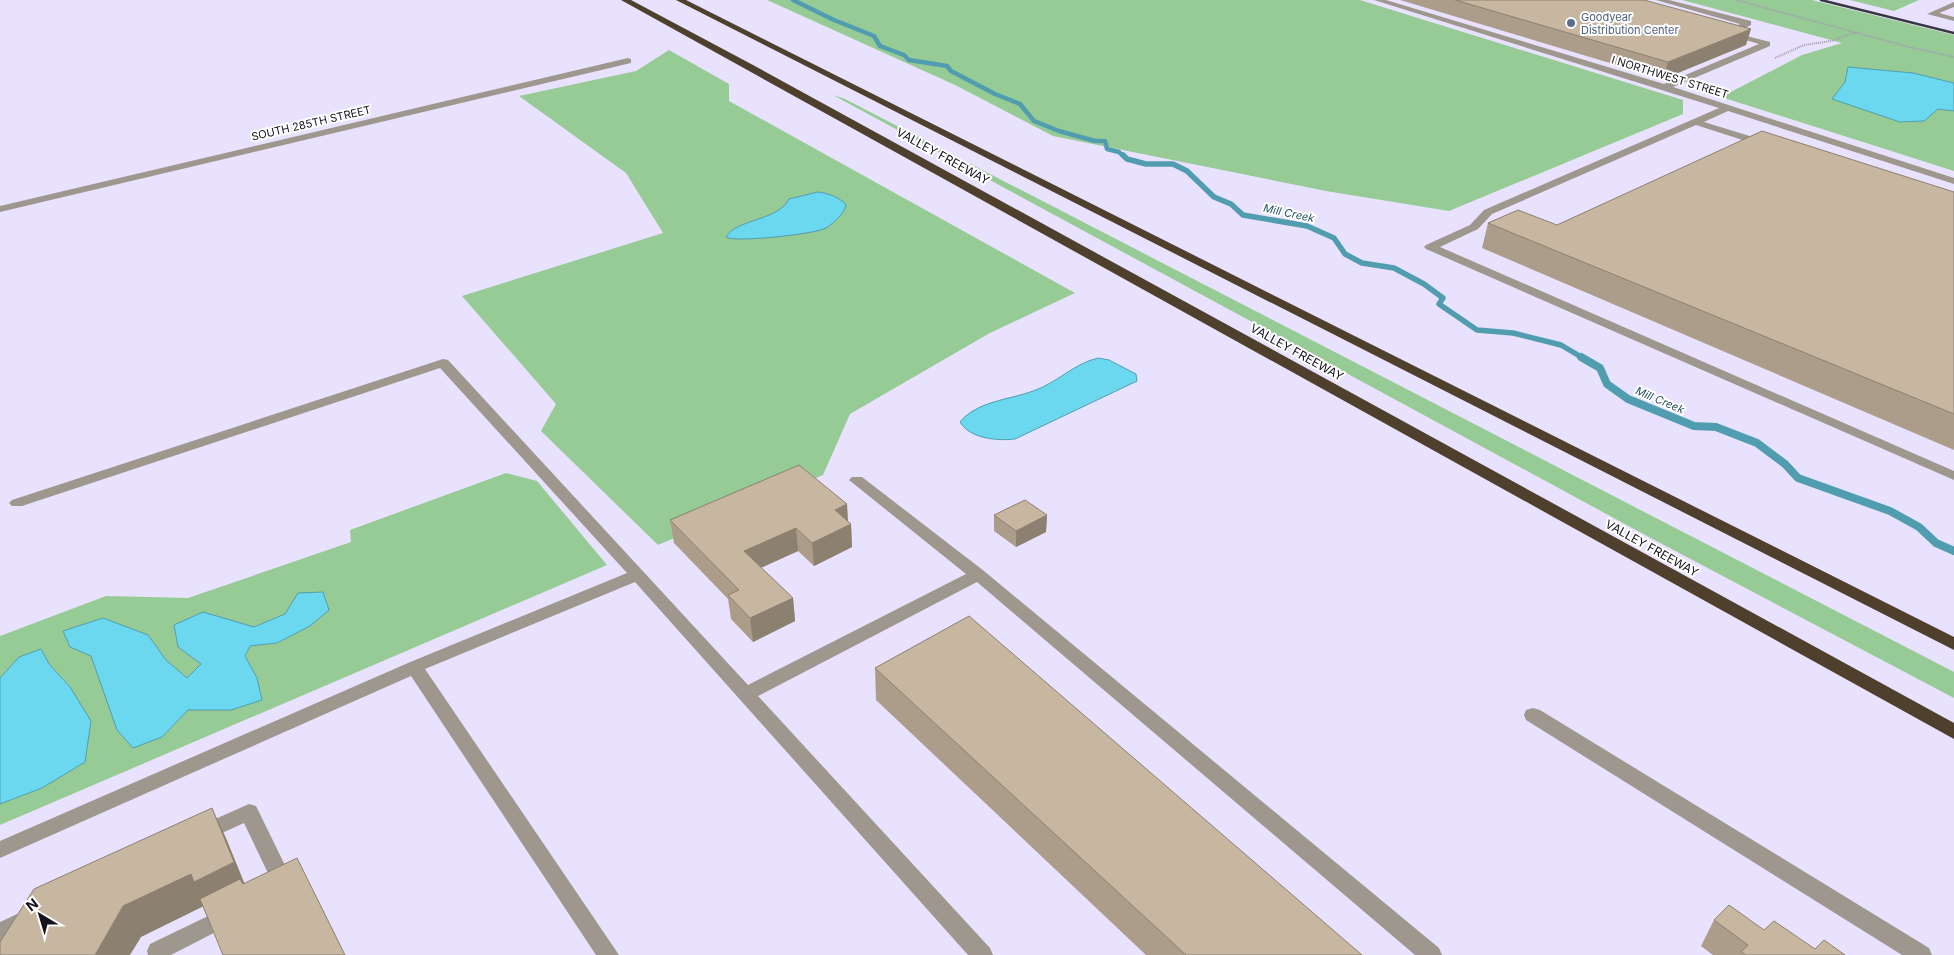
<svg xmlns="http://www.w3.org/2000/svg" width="1954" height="955" viewBox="0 0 1954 955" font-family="Inter,sans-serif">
	<rect width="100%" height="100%" fill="#e8e2fe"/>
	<!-- green -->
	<path fill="#97cb95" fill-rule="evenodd" d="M767,0H1360L1683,100V114L1449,211L1326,191L1053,136L955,85Z
		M1682,0H1812L1954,35V171L1721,97L1802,55L1842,43Z
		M1850,0H1919L1894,11Z
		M669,50L729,84V101L1075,293L988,334L850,414L823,475L658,545L541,431L556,404L462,296L663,233L626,173L519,96L636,71Z
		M833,95L845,99L1954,672V698L1647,536Z
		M506,473L537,481L607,565L0,825V804L42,788L70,687L49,664L41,650L19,657L0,678V636L106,596L188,598L351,542L350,530ZM285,614L310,626L277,643L250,646L245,656L257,678L231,710H188L162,737L98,676L91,656L148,635L166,660L187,679L202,664L178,647L174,625L254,627Z"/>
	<!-- water -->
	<path fill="#6bd8ef" stroke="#519db0" d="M1848,67L1913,73L1954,83V111L1938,109L1924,121L1900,122L1832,99L1845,82Z
		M818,192C827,193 840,197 846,205C844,214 835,222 826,228C816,234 734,243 726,237C736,219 778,221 789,199Z
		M1098,358L1109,360L1136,374L1137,381L1015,439C998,441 970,439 960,422C977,401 1009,400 1033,391C1057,383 1073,364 1098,358Z
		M323,592L329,610L310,626L277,643L250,646L245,656L257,678L262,700L231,710H188L162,737L133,748L117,730L91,656L70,647L63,631L103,618L148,635L166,660L187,678L201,664L178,647L174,625L203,612L254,627L285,614L298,593Z
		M41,649L49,664L70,687L91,721L85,762L42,788L0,804V678L19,657Z"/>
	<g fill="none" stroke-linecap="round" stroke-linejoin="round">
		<!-- stream-far2 -->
		<path stroke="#519db0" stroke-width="4.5" d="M793,0L834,20L874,36L880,46L904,55L909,60L947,66L951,71L995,94L1020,104L1034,121L1059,131L1095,141H1105L1107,149L1119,152L1124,157"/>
		<!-- stream-far1 -->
		<path stroke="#519db0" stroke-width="5.5" d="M1123,155L1127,159L1146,164H1173L1187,171L1214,197L1231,204L1243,215L1307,226L1334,238L1345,254L1362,263L1394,268L1424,284L1443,298L1439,304L1477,330L1513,333L1561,345L1583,358"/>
		<!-- stream -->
		<path stroke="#519db0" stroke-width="8" d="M1581,357L1600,368L1607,384L1628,399L1694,426L1716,427L1757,443L1785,464L1798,478L1890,511L1919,527L1936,543L1954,551"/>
		<!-- path -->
		<path stroke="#a39eb4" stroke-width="2" stroke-dasharray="1 1" stroke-linecap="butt" d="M1736,0L1909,47L1954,57
			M1775,58L1804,45L1831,41L1857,32"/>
		<!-- minor -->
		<path fill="#9e978d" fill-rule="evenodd" d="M1374,0H1386L1664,84L1759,44L1723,33L1740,24L1656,0H1669L1751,21V25L1735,33L1770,42V46L1673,87L1954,178V184L1728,111L1704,122L1769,142V146H1761L1696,125L1492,214L1478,229L1440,247L1954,471V480L1426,249L1424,247L1426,245L1470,225L1484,210L1719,108Z
			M1954,2V7L1939,13L1954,17V21L1927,14Z
			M628,58L631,59V63L0,212V206Z
			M443,359L448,360L748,685L966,574L849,480L852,477H862L984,571L1439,948L1442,955H1415L977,582L758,696L990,948L993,955H968L635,582L425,669L619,955H596L411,676L0,858V841L408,663L627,573L440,368L22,506H12L9,503L12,500Z
			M1533,708L1540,710L1929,948L1932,955H1902L1526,720L1524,715L1526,710Z
			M249,804L256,806L259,812L295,886L291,892L284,895L277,892L244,823L202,842L195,840L192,834L195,828Z
			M229,906L237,909L240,915L237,921L171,955H148L147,951L150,944Z
			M28,909L36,912L39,918L36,924L12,937L8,943L0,945V922Z"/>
		<!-- highway -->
		<path fill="#4e402c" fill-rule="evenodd" d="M621,0H631L753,65L1954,723V739Z
			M676,0H686L1954,637V650Z"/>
		<!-- rail -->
		<path stroke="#3a3744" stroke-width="2.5" d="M1821,0L1954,33"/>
	</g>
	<!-- wall -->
	<path fill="#ac9d8a" d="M1400,0H1644L1746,45L1663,79Z
		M1954,192V450L1482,248L1488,223L1557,225Z
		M847,504L848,522L851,524L852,547L814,566L798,551L761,568L793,598L795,621L753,642L731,619L728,599L674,543L670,520Z
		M994,515H1047L1046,532L1016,547L994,531Z
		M875,668L1362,955H1146L876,700Z
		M1714,920L1764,930L1815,949L1845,955H1713L1701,946Z"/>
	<!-- shaded-wall -->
	<path fill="#8c8070" d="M1751,29L1746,45L1663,79L1668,62Z
		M847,504L848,526L851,524L852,547L814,566L812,543L835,510Z
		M1047,515L1046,532L1016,547V531Z
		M796,528L798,551L747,574L744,551Z
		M793,598L795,621L753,642L750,618Z
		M212,808L226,838L248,892L206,905L141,937L130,955H95L123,906Z"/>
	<!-- building -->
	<path fill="#c8b7a0" stroke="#8c8070" d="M1455,0H1644L1751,29L1668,62Z
		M1762,131L1954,192V414L1488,223L1518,210L1557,225Z
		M799,465L847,504L835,510L851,524L812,543L796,528L744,551L793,598L750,618L728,595L739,590L670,520Z
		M1025,500L1047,515L1016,531L994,515Z
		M969,616L1362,955H1186L875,668Z
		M212,808L234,862L194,882L191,874L123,906L95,955H0V942L34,889Z
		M297,858L345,955H223L200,899L240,879L243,884Z
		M1729,905L1764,930L1774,921L1815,949L1824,940L1845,955H1746L1741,952L1748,945L1714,920Z"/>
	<!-- markers -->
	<circle fill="#5c6f8a" stroke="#fff" stroke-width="2" cx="1571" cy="23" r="5"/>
	<g text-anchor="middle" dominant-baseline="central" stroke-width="4" stroke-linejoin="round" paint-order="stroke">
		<!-- far-service labels -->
		<g font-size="11" fill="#4e5e75" stroke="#fff" text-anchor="start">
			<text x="1581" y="17">Goodyear<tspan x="1581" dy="13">Distribution Center</tspan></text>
		</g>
		<!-- far-street labels -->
		<g font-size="11" fill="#15131c" stroke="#fff">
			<text transform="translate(1670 77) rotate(17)">I NORTHWEST STREET</text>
			<text transform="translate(311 123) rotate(-13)">SOUTH 285TH STREET</text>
		</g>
		<!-- far-water labels -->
		<g font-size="11" font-style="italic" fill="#23525d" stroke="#fff">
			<text transform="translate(1289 213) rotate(12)">Mill Creek</text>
			<text transform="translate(1660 400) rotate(23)">Mill Creek</text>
		</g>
		<!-- street labels -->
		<g font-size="12" fill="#15131c" stroke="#fff">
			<text transform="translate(943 156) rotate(29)">VALLEY FREEWAY</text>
			<text transform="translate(1297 352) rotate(29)">VALLEY FREEWAY</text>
			<text transform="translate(1652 548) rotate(29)">VALLEY FREEWAY</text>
		</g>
	</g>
	<!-- north arrow -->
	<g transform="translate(40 915) rotate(322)" stroke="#ffffff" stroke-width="4" paint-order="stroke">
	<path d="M0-4L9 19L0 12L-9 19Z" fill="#15131c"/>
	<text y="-8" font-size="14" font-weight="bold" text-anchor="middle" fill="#15131c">N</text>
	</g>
</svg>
